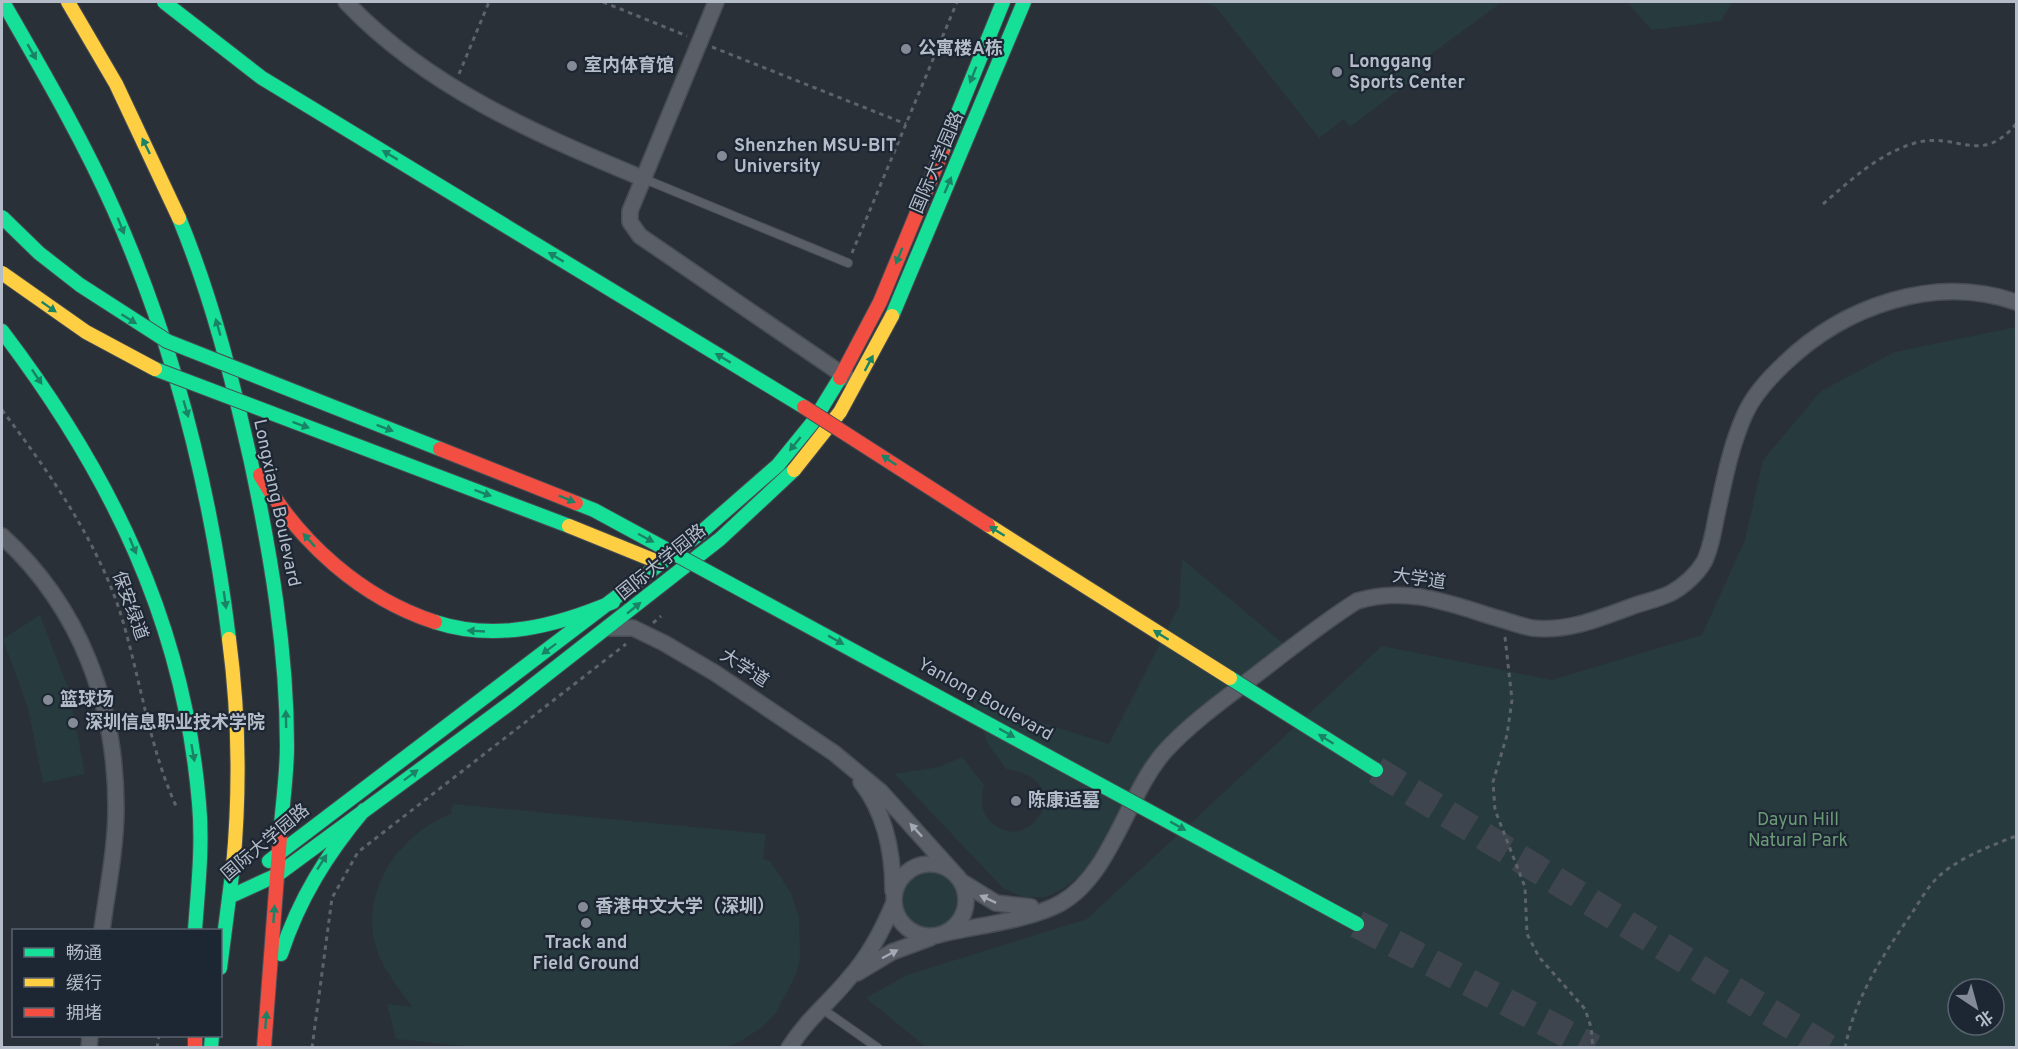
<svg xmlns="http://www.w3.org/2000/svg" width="2018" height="1049" viewBox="0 0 2018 1049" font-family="Overpass,'Noto Sans SC',sans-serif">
	<rect width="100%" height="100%" fill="#2a3038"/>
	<!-- green -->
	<path fill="#273a3e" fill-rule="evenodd" d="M1203,2H1502L1418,64L1423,72L1350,127L1344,119L1319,138L1216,7Z
		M1627,2H1732L1721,21L1652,30Z
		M2016,327V1047L927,1048L866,998L907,975L1087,919L1382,646L1552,680L1702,635L1745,540L1763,460L1821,391L1895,352ZM1958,989H1994V1025H1958Z
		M1182,559L1285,645L1159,747L1086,871L1064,888L1046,897H1023L1003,888L895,774L939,767L962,757L984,785C981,800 980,812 992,823C1031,857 1080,779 1006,769L988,744L970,694L1025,717L1109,744L1179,606Z
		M40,615L69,691L85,774L43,783L28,708L3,639Z
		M453,804L766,834L763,859L770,861L791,893L799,918L800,958L796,974L776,1013L761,1028L741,1041L725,1048H484L396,1039L387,1004L412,1007C399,987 383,971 376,947C359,891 400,833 451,814Z
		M902 900a28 28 0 1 1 56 0a28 28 0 1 1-56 0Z"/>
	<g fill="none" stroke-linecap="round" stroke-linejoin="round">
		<!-- highway-tunnel -->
		<path stroke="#3f454e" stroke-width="28" stroke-dasharray="28 14" stroke-linecap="butt" d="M1376,770L1828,1048
			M1357,924L1594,1048"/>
		<defs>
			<path id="lane" d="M642,178L848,263
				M821,1008L878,1048"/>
			<path id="street" d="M346,2C428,88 534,133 642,178
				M716,2L630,211V222L640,236L849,379
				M2,536C80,607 116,704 116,808C116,849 107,891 102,930
				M609,628H633L664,643L715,673L834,753L881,792L954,873
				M861,782C886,814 893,852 893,891
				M894 900a36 36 0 1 1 72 0a36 36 0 1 1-72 0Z
				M962,882L996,903L1031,907
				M946,933C981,925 1030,920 1061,903C1112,874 1127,793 1166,750C1193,721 1226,698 1257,674C1290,649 1322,623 1357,601C1408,586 1448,603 1497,618C1508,621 1521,626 1532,628C1568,632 1600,618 1633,606C1645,602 1659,599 1671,593C1684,586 1697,574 1704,562C1712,547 1714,526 1718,509C1725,477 1731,445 1745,414C1753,396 1769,378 1784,364C1844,306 1934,274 2016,302
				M857,973L892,952L930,938
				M89,1048L90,1036
				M789,1048C806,1020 830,1002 850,977C869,956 882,931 893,905"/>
			<path id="fast" d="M3,2C42,70 82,138 114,210C175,347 211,491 229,639
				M942,152L1003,2
				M179,218C212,298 232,378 251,462C271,556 287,650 287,746C287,776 282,807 280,837
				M892,316L1024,2
				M2,331C110,473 184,623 199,803C203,845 198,888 195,930
				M435,622C496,642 556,626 613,602
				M269,861L698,535L778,465L813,422L840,378
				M229,897L277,875L513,701L720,539L794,470
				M281,954C299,899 327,854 364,810
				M220,968L233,867
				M211,1048L212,1036"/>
			<path id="slow" d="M68,2L116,84L179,218
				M794,470L840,412L892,316
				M229,639C239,714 240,792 233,867"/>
			<path id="jam" d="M840,378L880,302L942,152
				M260,475C299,542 361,598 435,622
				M195,1036V1048
				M264,1048L280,837"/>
		</defs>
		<!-- lane casing -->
		<use href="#lane" stroke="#484c53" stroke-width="10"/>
		<!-- street casing -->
		<use href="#street" stroke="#484c53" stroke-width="18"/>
		<!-- fast casing -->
		<use href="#fast" stroke="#484c53" stroke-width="16"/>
		<!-- slow casing -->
		<use href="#slow" stroke="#484c53" stroke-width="16"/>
		<!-- jam casing -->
		<use href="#jam" stroke="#484c53" stroke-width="16"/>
		<!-- path -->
		<path stroke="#5d636a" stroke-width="3" stroke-dasharray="4.5 4.5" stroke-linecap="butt" d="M603,2L687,36
			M712,47L906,124
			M459,74L489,2
			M1823,204C1851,180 1878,154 1915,143C1957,131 1980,167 2016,124
			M852,253L957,2
			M2,410C49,472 97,540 121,615C140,677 150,751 177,808
			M653,623L661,616
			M1505,637L1512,700L1507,735L1493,782L1495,810L1525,887L1527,934L1539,957L1585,1009L1591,1027L1593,1048
			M157,1048L159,1036
			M312,1048L332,898L358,852L626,644
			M1845,1048C1855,997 1883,955 1912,913C1920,901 1928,886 1939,876C1961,857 1990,846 2016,836"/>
		<!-- lane -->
		<use href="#lane" stroke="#5a5e66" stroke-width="8"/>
		<!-- street -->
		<use href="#street" stroke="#5a5e66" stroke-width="15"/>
		<!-- fast -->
		<use href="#fast" stroke="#16e098" stroke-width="14"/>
		<!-- slow -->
		<use href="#slow" stroke="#ffcf43" stroke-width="14"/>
		<!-- jam -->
		<use href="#jam" stroke="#f24e42" stroke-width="14"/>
		<defs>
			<path id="fast-bridge" d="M164,2L262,78L804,407
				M2,217L39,253L80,285L167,341L440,449
				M155,369L569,526
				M576,503L594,510L1357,924
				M1230,678L1376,770"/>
			<path id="slow-bridge" d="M2,273L86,332L155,369
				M988,525L1230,678
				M569,526L653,560"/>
			<path id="jam-bridge" d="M804,407L988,525
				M440,449L576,503"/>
		</defs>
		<!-- fast-bridge casing -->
		<use href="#fast-bridge" stroke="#474c53" stroke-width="16" stroke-linecap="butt"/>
		<!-- slow-bridge casing -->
		<use href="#slow-bridge" stroke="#474c53" stroke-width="16" stroke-linecap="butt"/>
		<!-- jam-bridge casing -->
		<use href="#jam-bridge" stroke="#474c53" stroke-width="16" stroke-linecap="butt"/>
		<!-- fast-bridge -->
		<use href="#fast-bridge" stroke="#16e098" stroke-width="14"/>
		<!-- slow-bridge -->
		<use href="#slow-bridge" stroke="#ffcf43" stroke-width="14"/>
		<!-- jam-bridge -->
		<use href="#jam-bridge" stroke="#f24e42" stroke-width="14"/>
	</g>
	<!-- one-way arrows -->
	<defs><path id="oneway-solid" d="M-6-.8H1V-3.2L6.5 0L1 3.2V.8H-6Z" transform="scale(1.5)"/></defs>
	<g fill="#1a8366">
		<use href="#oneway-solid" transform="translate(32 52) rotate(60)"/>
		<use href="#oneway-solid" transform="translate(973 75) rotate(112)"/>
		<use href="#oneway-solid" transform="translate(146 146) rotate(-116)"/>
		<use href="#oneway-solid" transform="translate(390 155) rotate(-149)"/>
		<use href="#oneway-solid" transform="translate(948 185) rotate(-67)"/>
		<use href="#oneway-solid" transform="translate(121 226) rotate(68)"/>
		<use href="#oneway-solid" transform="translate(899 256) rotate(112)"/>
		<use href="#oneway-solid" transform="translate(556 257) rotate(-149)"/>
		<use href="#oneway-solid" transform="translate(49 307) rotate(35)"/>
		<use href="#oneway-solid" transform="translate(129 319) rotate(32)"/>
		<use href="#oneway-solid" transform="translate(218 327) rotate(-106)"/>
		<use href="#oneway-solid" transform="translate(723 358) rotate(-149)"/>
		<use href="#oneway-solid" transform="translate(869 363) rotate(-62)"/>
		<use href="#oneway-solid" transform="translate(37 377) rotate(56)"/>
		<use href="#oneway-solid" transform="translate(186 409) rotate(74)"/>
		<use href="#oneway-solid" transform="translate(301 425) rotate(20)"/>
		<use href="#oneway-solid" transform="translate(385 428) rotate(21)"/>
		<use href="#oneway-solid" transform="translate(795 444) rotate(129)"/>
		<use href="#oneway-solid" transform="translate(889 460) rotate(-146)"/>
		<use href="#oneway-solid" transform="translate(483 493) rotate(20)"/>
		<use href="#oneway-solid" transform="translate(567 499) rotate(23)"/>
		<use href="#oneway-solid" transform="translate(997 531) rotate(-148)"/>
		<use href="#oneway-solid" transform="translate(646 538) rotate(28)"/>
		<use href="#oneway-solid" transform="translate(309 540) rotate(-132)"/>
		<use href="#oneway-solid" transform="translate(133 546) rotate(67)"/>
		<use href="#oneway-solid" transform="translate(225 600) rotate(82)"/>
		<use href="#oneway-solid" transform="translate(634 608) rotate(-39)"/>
		<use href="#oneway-solid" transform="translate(476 631) rotate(-177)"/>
		<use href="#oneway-solid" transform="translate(1161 635) rotate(-148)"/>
		<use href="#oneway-solid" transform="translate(836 640) rotate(29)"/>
		<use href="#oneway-solid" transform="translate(549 649) rotate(143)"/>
		<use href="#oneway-solid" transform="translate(286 719) rotate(-91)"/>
		<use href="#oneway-solid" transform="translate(1007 733) rotate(29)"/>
		<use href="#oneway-solid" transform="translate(1326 739) rotate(-148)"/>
		<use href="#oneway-solid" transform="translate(193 753) rotate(80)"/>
		<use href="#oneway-solid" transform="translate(411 775) rotate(-37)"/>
		<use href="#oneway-solid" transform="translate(1178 826) rotate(29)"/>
		<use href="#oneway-solid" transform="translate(322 862) rotate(-57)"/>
		<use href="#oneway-solid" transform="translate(274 914) rotate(-86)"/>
		<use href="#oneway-solid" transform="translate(266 1020) rotate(-85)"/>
	</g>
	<g fill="#a2a9b5">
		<use href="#oneway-solid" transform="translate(916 830) rotate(-133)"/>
		<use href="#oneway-solid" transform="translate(988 899) rotate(-155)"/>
		<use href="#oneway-solid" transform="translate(890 954) rotate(-28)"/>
	</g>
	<!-- markers -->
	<g fill="#848b96" stroke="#1d2633" stroke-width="2">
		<circle cx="906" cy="49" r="6"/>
		<circle cx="572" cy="66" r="6"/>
		<circle cx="1337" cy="72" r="6"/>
		<circle cx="722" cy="156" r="6"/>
		<circle cx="48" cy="700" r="6"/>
		<circle cx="73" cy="723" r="6"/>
		<circle cx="1016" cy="801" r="6"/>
		<circle cx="583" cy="907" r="6"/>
		<circle cx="586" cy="923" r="6"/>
	</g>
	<g text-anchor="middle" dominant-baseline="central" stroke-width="4.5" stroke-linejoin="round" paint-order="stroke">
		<!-- poi labels -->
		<g font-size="18" font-weight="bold" fill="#b4bcc9" stroke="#1d2633" text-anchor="start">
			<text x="918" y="49">公寓楼A栋</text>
			<text x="1349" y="62">Longgang<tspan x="1349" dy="21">Sports Center</tspan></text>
			<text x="584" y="66">室内体育馆</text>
			<text x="734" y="146">Shenzhen MSU-BIT<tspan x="734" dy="21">University</tspan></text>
			<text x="60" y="700">篮球场</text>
			<text x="85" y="723">深圳信息职业技术学院</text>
			<text x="1028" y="801">陈康适墓</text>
			<text x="595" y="907">香港中文大学（深圳）</text>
			<text x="586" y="943" text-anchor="middle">Track and<tspan x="586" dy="21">Field Ground</tspan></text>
		</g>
		<!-- street labels -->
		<g font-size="18" fill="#b4bcc9" stroke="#1d2633">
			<text transform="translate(938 163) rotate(-67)">国际大学园路</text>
			<text transform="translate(276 503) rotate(78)">Longxiang Boulevard</text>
			<text transform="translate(662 563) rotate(-39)">国际大学园路</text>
			<text transform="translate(1419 580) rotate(8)">大学道</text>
			<text transform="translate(129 606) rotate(70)">保安绿道</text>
			<text transform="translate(744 669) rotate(33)">大学道</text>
			<text transform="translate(985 700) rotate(29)">Yanlong Boulevard</text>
			<text transform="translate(266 843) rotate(-40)">国际大学园路</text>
		</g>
		<!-- park labels -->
		<g font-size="18" fill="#6b9a76" stroke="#1d2633">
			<text x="1798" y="820">Dayun Hill<tspan x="1798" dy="21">Natural Park</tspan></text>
		</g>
	</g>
	<!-- border -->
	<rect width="2018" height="1049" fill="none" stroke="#b4bcc9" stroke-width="6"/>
	<!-- legend -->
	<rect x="12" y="929" width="210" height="108" fill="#1d2633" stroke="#59626f" stroke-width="1.5"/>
	<rect x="24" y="948" width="30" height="9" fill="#16e098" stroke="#59626f" stroke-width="1.5"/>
	<text x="66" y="959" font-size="18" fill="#b4bcc9">畅通</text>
	<rect x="24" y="978" width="30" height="9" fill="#ffcf43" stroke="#59626f" stroke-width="1.5"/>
	<text x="66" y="989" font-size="18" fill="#b4bcc9">缓行</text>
	<rect x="24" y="1008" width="30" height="9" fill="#f24e42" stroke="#59626f" stroke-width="1.5"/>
	<text x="66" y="1019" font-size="18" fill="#b4bcc9">拥堵</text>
	<!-- north arrow -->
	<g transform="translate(1976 1007) rotate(144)"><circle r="28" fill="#1d2633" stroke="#59626f" stroke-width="1.5"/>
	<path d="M0-4.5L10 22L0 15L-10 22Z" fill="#848b96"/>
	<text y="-9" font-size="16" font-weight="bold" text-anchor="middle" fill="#b4bcc9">北</text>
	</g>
</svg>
